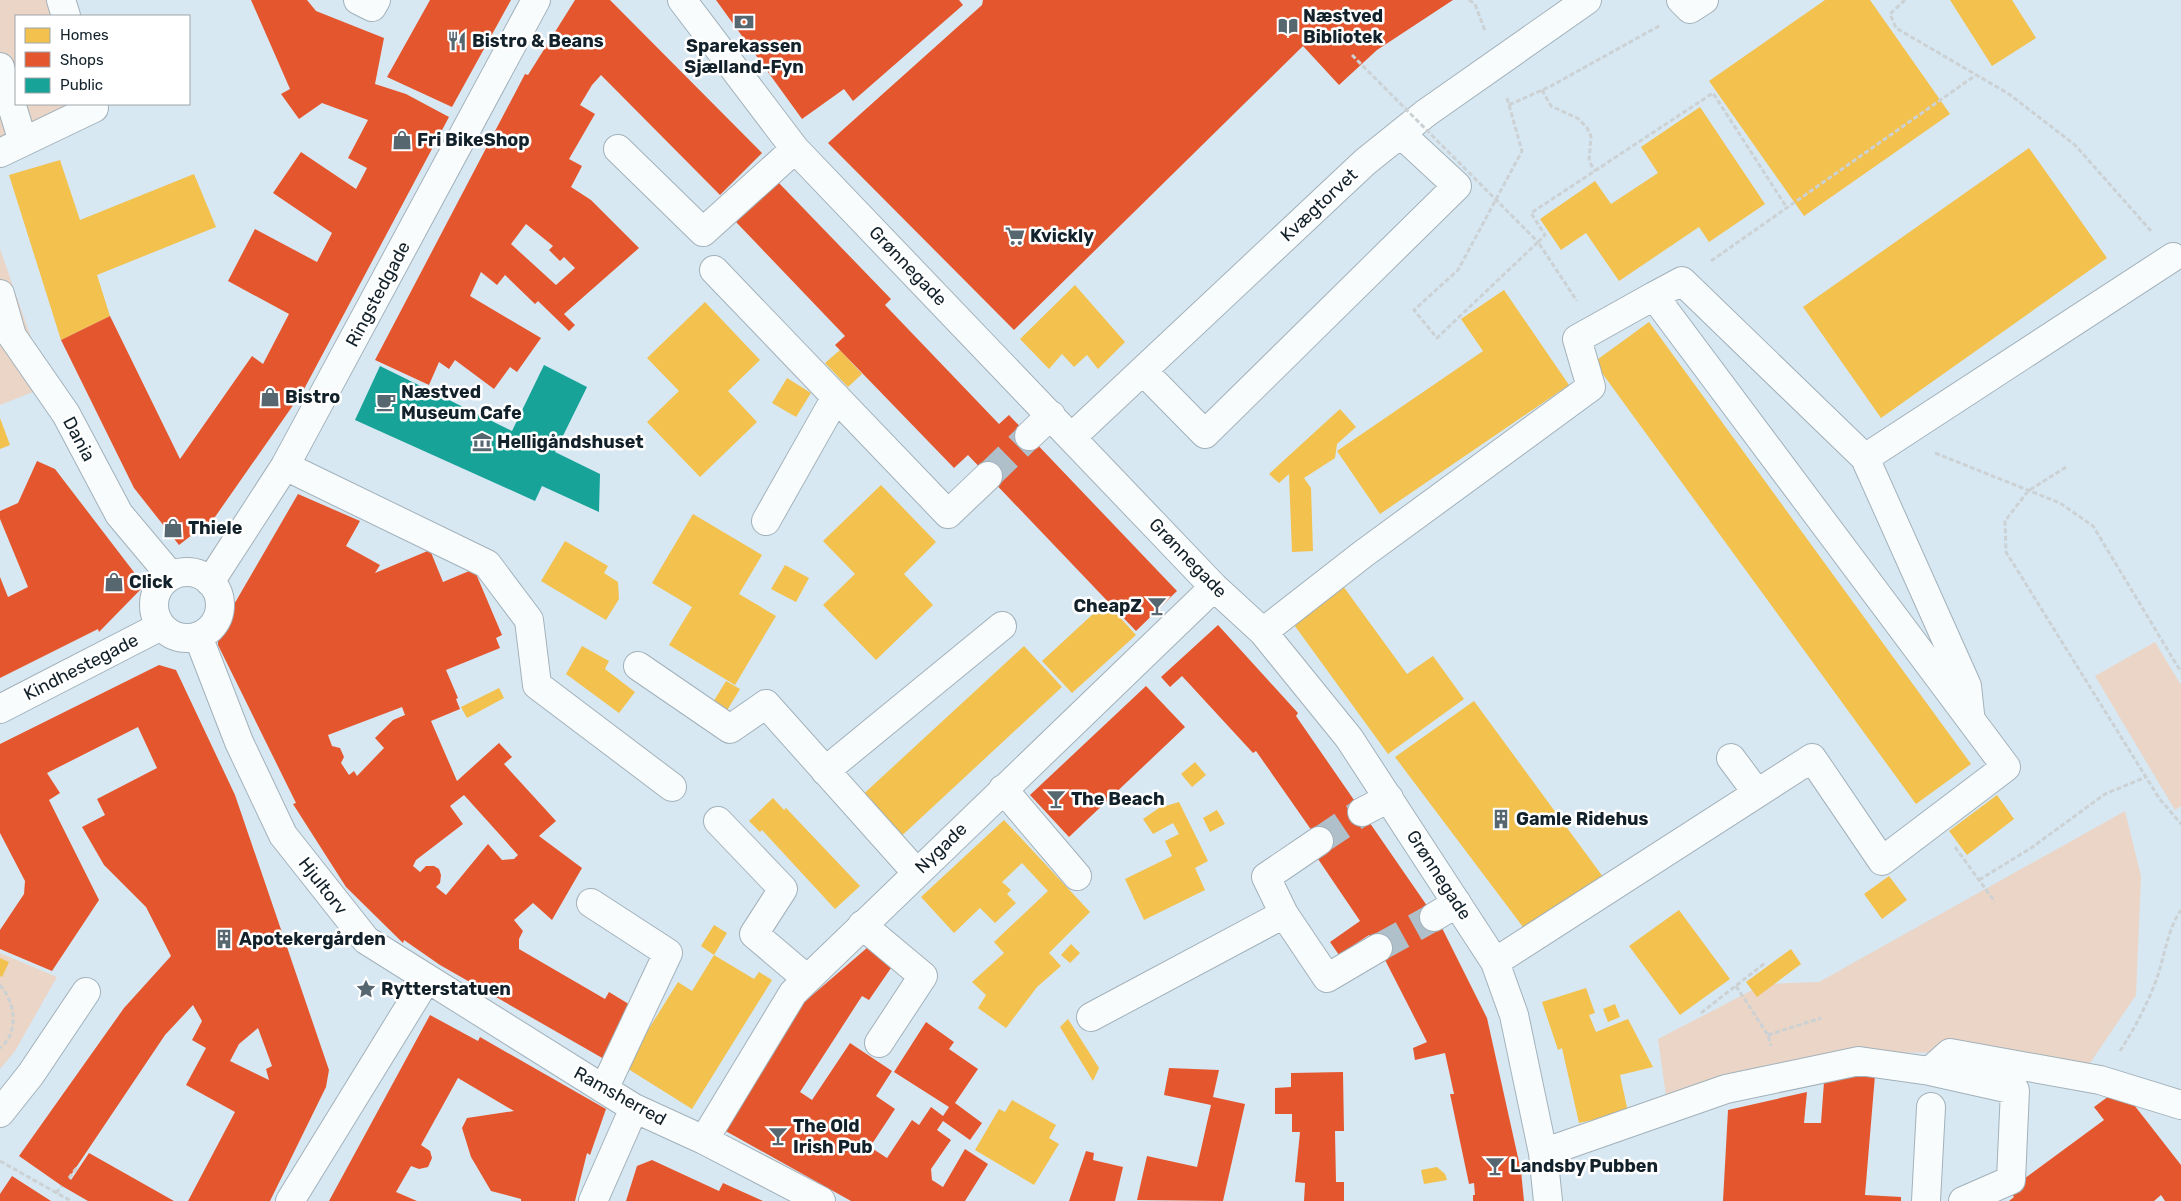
<svg xmlns="http://www.w3.org/2000/svg" width="2181" height="1201" viewBox="0 0 2181 1201" font-family="Rubik,sans-serif">
	<rect width="100%" height="100%" fill="#d7e8f3"/>
	<!-- green -->
	<path fill="#ead5c6" d="M0,0H75L80,16H16V104H102L0,147Z
		M0,249L48,386L0,405Z
		M2155,642L2181,685V806L2175,810L2095,676Z
		M2125,811L2141,876L2136,995L2084,1072L1973,1052L1867,1053L1667,1103L1658,1039L1764,984L1819,982Z
		M0,953L57,977L15,1051L0,1069Z"/>
	<!-- homes -->
	<path fill="#f2c14e" d="M1825,0H1870L1950,114L1804,216L1709,81Z
		M1950,0H2012L2036,38L1992,66Z
		M1700,107L1765,204L1709,242L1699,227L1619,281L1586,233L1561,250L1540,219L1595,181L1611,204L1658,173L1641,147Z
		M2029,148L2107,258L1881,418L1803,307Z
		M60,160L80,220L194,174L216,227L97,275L110,316L61,340L9,175Z
		M1075,285L1125,342L1098,369L1087,355L1074,367L1062,354L1049,369L1020,339Z
		M1504,290L1569,385L1380,514L1337,451L1483,351L1461,319Z
		M705,302L760,360L728,391L757,422L700,477L647,422L679,391L647,358Z
		M1649,322L1971,764L1916,804L1594,362Z
		M840,350L862,374L848,387L825,363Z
		M787,378L811,393L796,417L772,403Z
		M1340,409L1356,427L1337,444L1335,458L1304,478L1311,488L1313,551L1292,552L1289,474L1279,483L1269,474Z
		M0,418L10,445L0,449Z
		M881,485L936,542L904,574L933,605L876,660L823,605L855,574L823,541Z
		M693,514L762,555L739,594L776,616L735,685L669,645L692,607L652,583Z
		M565,541L608,566L604,573L618,582L619,599L606,620L541,581Z
		M785,565L809,578L796,602L771,589Z
		M1343,586L1407,674L1433,656L1464,699L1388,754L1292,622Z
		M1106,602L1136,635L1072,693L1042,661Z
		M582,646L609,661L605,669L635,692L619,713L566,674Z
		M1024,646L1062,687L895,842L857,800Z
		M726,681L740,689L726,712L712,704Z
		M499,688L504,698L467,718L461,707Z
		M1474,701L1606,881L1529,935L1395,757Z
		M1195,762L1206,775L1192,787L1181,774Z
		M1997,795L2014,819L1967,855L1949,831Z
		M773,798L784,810L786,808L860,886L835,909L762,830L760,832L749,821Z
		M1179,802L1208,861L1195,868L1205,890L1144,920L1125,879L1172,856L1165,841L1179,834L1173,823L1153,834L1143,819L1159,808Z
		M1217,810L1225,824L1210,832L1203,818Z
		M1004,820L1090,912L1049,953L1061,966L1037,987L1006,1028L978,1008L986,995L972,982L1004,953L994,942L1048,891L1022,863L1002,882L1011,890L1007,894L1016,903L995,923L980,908L954,933L921,897Z
		M1889,876L1907,900L1882,919L1864,894Z
		M1679,910L1730,979L1680,1015L1629,946Z
		M714,925L727,933L714,955L701,946Z
		M1071,944L1080,953L1070,963L1061,955Z
		M1791,949L1801,964L1757,997L1746,982Z
		M714,955L754,979L759,972L772,980L692,1109L625,1067L678,982L692,991Z
		M0,958L9,962L2,977L0,976Z
		M1586,988L1595,1013L1589,1015L1596,1032L1628,1019L1653,1067L1620,1075L1628,1112L1579,1123L1562,1048L1558,1050L1542,1002Z
		M1615,1004L1620,1017L1608,1022L1603,1009Z
		M1068,1019L1099,1068L1093,1081L1060,1027Z
		M1012,1100L1056,1125L1049,1138L1059,1144L1034,1185L975,1150L999,1109L1005,1112Z
		M1437,1167L1445,1174L1447,1180L1424,1184L1421,1170Z"/>
	<!-- shops -->
	<path fill="#e4572e" fill-rule="evenodd" d="M251,0H307L316,11L384,38L375,84L406,94L449,117L303,391L215,517L179,545L134,488L61,340L110,316L180,459L252,356L263,364L289,314L228,281L255,229L317,262L332,233L273,193L301,152L356,189L367,168L348,158L368,120L322,103L299,119L281,94L290,89Z
		M430,0H511L452,107L387,77Z
		M575,0H610L762,153L720,195L601,75L592,85L580,105L595,114L569,159L582,166L571,187L591,200L639,248L564,314L575,325L569,331L538,301L535,304L505,275L497,285L481,272L470,296L541,338L517,372L510,367L494,389L455,360L449,369L439,362L429,385L375,360L525,74L528,75ZM526,224L553,246L549,250L560,261L564,257L575,268L556,285L511,244Z
		M716,0H959L963,5L853,101L844,89L802,119Z
		M983,0H1453L1377,50L1339,85L1303,46L1014,330L828,143L982,5Z
		M778,182L891,299L885,305L999,424L1009,415L1177,591L1136,631L968,455L954,468L835,345L845,336L736,222Z
		M37,461L55,469L140,580L141,589L99,632L98,629L0,678V577L8,597L28,587L0,519V511L18,503Z
		M298,494L360,521L346,546L380,565L375,573L430,550L443,582L474,569L502,635L496,638L500,648L446,670L458,698L456,699L460,709L431,721L457,781L499,743L512,757L504,764L556,821L539,836L582,868L552,920L533,903L514,920L523,931L519,939V949L605,999L609,992L632,1006L611,1063L440,965L404,940L403,943L346,887L293,804L296,803L218,645V632ZM402,707L405,715L393,720L375,738L384,748L357,776L354,771L349,775L341,763L344,757L340,748L332,746L328,735ZM464,795L518,855L514,859L502,860L488,844L446,895L436,887L440,883L441,875L439,869L434,866H426L420,872L413,866L416,860L463,824L450,806Z
		M1218,625L1298,713L1296,716L1441,926L1487,1018L1521,1171L1524,1201H1473V1195H1475L1474,1183L1469,1184L1450,1094H1454L1445,1053L1415,1060L1413,1048L1427,1042L1383,956L1369,935L1339,955L1330,942L1360,921L1316,856L1319,841L1256,751L1253,753L1182,676L1170,687L1161,677Z
		M159,665L176,670L235,795L329,1070L326,1087L270,1201H188L235,1112L186,1085L206,1048L192,1040L202,1021L193,1005L165,1035L69,1178L71,1180L89,1153L174,1201H88L62,1186L19,1156L124,1008L171,956L146,907L104,865L82,827L105,815L97,799L157,768L138,727L47,773L60,793L49,800L99,900L52,971L0,949V930L24,894L25,881L0,833V744ZM258,1028L272,1066L266,1069L269,1080L230,1061L239,1044Z
		M1146,686L1185,727L1069,837L1030,795Z
		M868,947L891,968L869,1000L862,996L800,1092L812,1100L850,1043L892,1071L876,1096L895,1109L870,1147L887,1158L912,1120L919,1125L931,1107L943,1116L949,1107L894,1072L926,1022L954,1042L949,1049L978,1069L955,1103L982,1123L970,1140L943,1121L937,1130L951,1140L931,1169L932,1180L943,1187L965,1149L988,1164L965,1201H851L722,1129L794,1011Z
		M430,1015L478,1041L480,1037L606,1109L590,1155L587,1153L575,1201H521V1199L491,1191L471,1157L462,1128L467,1118L514,1111L458,1078L421,1145L430,1151L432,1158L428,1167L419,1169L411,1166L396,1192L417,1201H329Z
		M1169,1068L1219,1070L1213,1097L1245,1104L1223,1201L1137,1200L1147,1156L1197,1167L1211,1105L1164,1095Z
		M1873,1071L1875,1075L1865,1195L1901,1197V1201H1723L1728,1110L1807,1092L1804,1123H1821L1824,1082Z
		M1343,1072L1344,1131H1335L1336,1182H1344V1201H1304L1305,1183L1295,1182L1300,1132H1292V1114H1275V1088L1291,1087V1073Z
		M2109,1096L2131,1101L2181,1165V1201H2165L2161,1195L2154,1201H2009L2014,1197L2009,1190L2104,1120L2094,1107Z
		M1086,1151L1094,1153L1093,1160L1123,1167L1115,1201H1069Z
		M652,1160L719,1191L723,1183L763,1201H626L637,1166Z
		M12,1176L51,1201H0V1194Z"/>
	<!-- public -->
	<path fill="#17a398" d="M544,365L587,387L555,452L600,474L599,512L542,486L535,501L355,420L380,366L512,431Z"/>
	<g fill="none" stroke-linecap="round" stroke-linejoin="round">
		<!-- minor-tunnel -->
		<path stroke="#b0c0cb" stroke-width="28" stroke-dasharray="28 14" stroke-linecap="butt" d="M988,476L1029,436
			M1319,841L1362,812
			M1378,948L1434,917"/>
		<defs>
			<path id="minor" d="M61,0L66,16
				M358,0L372,7L376,0
				M682,0L795,149L1214,587L1263,632L1349,738L1495,962L1514,1015L1543,1153L1548,1201
				M1681,0L1690,9L1704,0
				M0,67L23,142
				M618,149L703,232L795,149
				M0,153L94,108L93,104
				M714,270L948,514L988,476
				M0,294L12,336L66,414L119,514L171,576
				M1654,296L1682,281L1865,458L1967,686L1970,714
				M1143,371L1205,434L1457,186L1401,134
				M1029,436L1051,415
				M1072,437L1365,162L1426,113L1587,0
				M1865,458L2173,257
				M285,466L487,564L529,620L537,685L672,787
				M766,521L836,397
				M154 605a33 33 0 1 1 66 0a33 33 0 1 1-66 0Z
				M210,582L285,466L536,0
				M1263,632L1363,554L1591,387L1577,339L1654,296L2006,767L1882,861L1812,758L1495,962
				M198,636L239,742L283,835L366,940L634,1108L704,1140L821,1201
				M638,666L730,729L766,704L916,872
				M0,709L161,626
				M1731,758L1757,793
				M825,771L1002,626
				M1003,789L1077,876
				M1362,812L1389,798
				M718,821L783,889L754,934L807,979
				M1319,841L1266,877L1284,914L1327,978L1378,948
				M591,903L668,953L604,1089
				M1434,917L1457,903
				M862,925L923,976L879,1043
				M1091,1017L1284,914
				M1930,1071L2015,1090L2011,1180L1963,1201
				M0,1113L31,1074L86,992
				M704,1140L793,993L1214,587
				M1543,1153L1726,1089L1859,1061L1930,1071L1950,1053L2100,1080L2181,1105
				M290,1201L426,980
				M593,1201L634,1108
				M1926,1201L1931,1107"/>
		</defs>
		<!-- minor casing -->
		<use href="#minor" stroke="#a2b1ba" stroke-width="30"/>
		<!-- path -->
		<path stroke="#ccd1d4" stroke-width="3" stroke-dasharray="5 2.5" stroke-linecap="butt" d="M1469,0L1475,4L1485,31
			M1905,0L1890,14L1896,28L2009,94L2075,145L2151,231
			M1542,90L1551,106L1579,119L1587,128L1591,136L1589,161L1595,171
			M1507,98L1522,151L1458,270L1414,310L1437,338L1538,242L1577,301
			M1509,105L1551,86L1659,26
			M1538,242L1545,235L1531,213L1713,93L1787,208
			M1711,261L1976,75
			M1935,453L2060,503L2093,526L2181,672
			M2066,467L2028,491L2005,521L2006,552L2159,798L2181,824
			M1955,847L1995,902
			M1979,880L2031,848L2105,794L2146,777
			M0,985C15,1002 20,1032 0,1048
			M1736,986L1768,1035L1771,1046
			M1701,1013L1765,963
			M1768,1035L1821,1018
			M2120,1051C2135,1028 2149,1001 2158,975C2165,953 2168,929 2181,910
			M0,1161L71,1201
			M69,1178L78,1166
			M56,1193L62,1186"/>
		<!-- minor -->
		<use href="#minor" stroke="#f9fcfd" stroke-width="28"/>
		<!-- path-bridge -->
		<path stroke="#ccd1d4" stroke-width="3" stroke-dasharray="5 2.5" stroke-linecap="butt" d="M1352,55L1538,242"/>
	</g>
	<!-- icons -->
	<defs>
		<symbol id="bank-bare" viewBox="-9 -9 18 18"><path d="M-6-4H6V4H-6ZM0-2.3a2.3 2.3 0 1 0 0 4.6a2.3 2.3 0 1 0 0-4.6Z" fill="#576770" stroke="#fff" stroke-width="2.5" paint-order="stroke"/></symbol>
		<symbol id="library-bare" viewBox="-9 -9 18 18"><path d="M-6-4Q-3-5.5-.7-3.5V5Q-3 3-6 4ZM6-4Q3-5.5 .7-3.5V5Q3 3 6 4Z" fill="#576770" stroke="#fff" stroke-width="2.5" paint-order="stroke"/></symbol>
		<symbol id="restaurant-bare" viewBox="-9 -9 18 18"><path d="M-5-6h1v4h1v-4h1v4h1v-4h1v5L-1.5 .5V6h-2V.5L-5-1ZM5-6V6H3V1.5H1.5Q1.5-4 5-6Z" fill="#576770" stroke="#fff" stroke-width="2.5" paint-order="stroke"/></symbol>
		<symbol id="shop-bare" viewBox="-9 -9 18 18"><path d="M-5-2.5h2.3a2.7 3.5 0 0 1 5.4 0H5L5.5 6h-11ZM-1.5-2.5h3a1.5 2.3 0 0 0-3 0Z" fill="#576770" stroke="#fff" stroke-width="2.5" paint-order="stroke"/></symbol>
		<symbol id="supermarket-bare" viewBox="-9 -9 18 18"><path d="M-6-5.5h2.5l.6 2H6L4.5 2H-2.5L-4.4-4H-6ZM-1.5 3.2a1.3 1.3 0 1 0 .1 0ZM3 3.2a1.3 1.3 0 1 0 .1 0Z" fill="#576770" stroke="#fff" stroke-width="2.5" paint-order="stroke"/></symbol>
		<symbol id="cafe-bare" viewBox="-9 -9 18 18"><path d="M-5.5-4.5H6V0H3Q3 3.5 0 3.5H-2.5Q-5.5 3.5-5.5 0ZM3-3.2v2h1.7v-2ZM-6 4.5H4V6H-6Z" fill="#576770" stroke="#fff" stroke-width="2.5" paint-order="stroke"/></symbol>
		<symbol id="museum-bare" viewBox="-9 -9 18 18"><path d="M0-6L6-3V-2H-6V-3ZM-5-1h2V3h-2ZM-1-1h2V3h-2ZM3-1h2V3H3ZM-6 4H6V6H-6Z" fill="#576770" stroke="#fff" stroke-width="2.5" paint-order="stroke"/></symbol>
		<symbol id="bar-bare" viewBox="-9 -9 18 18"><path d="M-6-5H6L.8 .8V4.5H3.5V6h-7V4.5H-.8V.8Z" fill="#576770" stroke="#fff" stroke-width="2.5" paint-order="stroke"/></symbol>
		<symbol id="building-bare" viewBox="-9 -9 18 18"><path d="M-4-6H4V6H1V3H-1V6H-4ZM-2.5-4.3h1.7v1.8h-1.7ZM.8-4.3h1.7v1.8H.8ZM-2.5-1h1.7V.8h-1.7ZM.8-1h1.7V.8H.8Z" fill="#576770" stroke="#fff" stroke-width="2.5" paint-order="stroke"/></symbol>
		<symbol id="sight-bare" viewBox="-9 -9 18 18"><path d="M0-6L1.8-2.2L6-1.7L2.9 1.2L3.7 5.4L0 3.3L-3.7 5.4L-2.9 1.2L-6-1.7L-1.8-2.2Z" fill="#576770" stroke="#fff" stroke-width="2.5" paint-order="stroke"/></symbol>
	</defs>
	<g fill-rule="evenodd">
		<use href="#bank-bare" x="730" y="8" width="28" height="28"/>
		<use href="#library-bare" x="1274" y="12" width="28" height="28"/>
		<use href="#restaurant-bare" x="443" y="27" width="28" height="28"/>
		<use href="#shop-bare" x="388" y="126" width="28" height="28"/>
		<use href="#supermarket-bare" x="1001" y="222" width="28" height="28"/>
		<use href="#shop-bare" x="256" y="383" width="28" height="28"/>
		<use href="#cafe-bare" x="372" y="388" width="28" height="28"/>
		<use href="#museum-bare" x="468" y="428" width="28" height="28"/>
		<use href="#shop-bare" x="159" y="514" width="28" height="28"/>
		<use href="#shop-bare" x="100" y="568" width="28" height="28"/>
		<use href="#bar-bare" x="1143" y="592" width="28" height="28"/>
		<use href="#bar-bare" x="1042" y="785" width="28" height="28"/>
		<use href="#building-bare" x="1487" y="805" width="28" height="28"/>
		<use href="#building-bare" x="210" y="925" width="28" height="28"/>
		<use href="#sight-bare" x="352" y="975" width="28" height="28"/>
		<use href="#bar-bare" x="764" y="1122" width="28" height="28"/>
		<use href="#bar-bare" x="1481" y="1152" width="28" height="28"/>
	</g>
	<g text-anchor="middle" dominant-baseline="central" stroke-width="5" stroke-linejoin="round" paint-order="stroke">
		<!-- poi labels -->
		<g font-size="18" font-weight="bold" fill="#12212a" stroke="#fff" text-anchor="start">
			<text x="1303" y="16">Næstved<tspan x="1303" dy="21">Bibliotek</tspan></text>
			<text x="472" y="41">Bistro &amp; Beans</text>
			<text x="744" y="46" text-anchor="middle">Sparekassen<tspan x="744" dy="21">Sjælland-Fyn</tspan></text>
			<text x="417" y="140">Fri BikeShop</text>
			<text x="1030" y="236">Kvickly</text>
			<text x="401" y="392">Næstved<tspan x="401" dy="21">Museum Cafe</tspan></text>
			<text x="285" y="397">Bistro</text>
			<text x="497" y="442">Helligåndshuset</text>
			<text x="188" y="528">Thiele</text>
			<text x="129" y="582">Click</text>
			<text x="1142" y="606" text-anchor="end">CheapZ</text>
			<text x="1071" y="799">The Beach</text>
			<text x="1516" y="819">Gamle Ridehus</text>
			<text x="239" y="939">Apotekergården</text>
			<text x="381" y="989">Rytterstatuen</text>
			<text x="793" y="1126">The Old<tspan x="793" dy="21">Irish Pub</tspan></text>
			<text x="1510" y="1166">Landsby Pubben</text>
		</g>
		<!-- street labels -->
		<g font-size="18" fill="#12212a" stroke="#fff">
			<text transform="translate(1319 205) rotate(-43)">Kvægtorvet</text>
			<text transform="translate(908 266) rotate(46)">Grønnegade</text>
			<text transform="translate(378 294) rotate(-62)">Ringstedgade</text>
			<text transform="translate(79 439) rotate(62)">Dania</text>
			<text transform="translate(1188 558) rotate(46)">Grønnegade</text>
			<text transform="translate(81 667) rotate(-27)">Kindhestegade</text>
			<text transform="translate(941 848) rotate(-44)">Nygade</text>
			<text transform="translate(1439 875) rotate(57)">Grønnegade</text>
			<text transform="translate(323 886) rotate(52)">Hjultorv</text>
			<text transform="translate(620 1096) rotate(29)">Ramsherred</text>
		</g>
	</g>
	<!-- legend -->
	<rect x="15" y="15" width="175" height="90" fill="#ffffff" stroke="#a0a6aa"/>
	<rect x="25" y="28" width="25" height="15" fill="#f2c14e" stroke="#a0a6aa"/>
	<text x="60" y="40" font-size="15" fill="#12212a">Homes</text>
	<rect x="25" y="52" width="25" height="15" fill="#e4572e" stroke="#a0a6aa"/>
	<text x="60" y="65" font-size="15" fill="#12212a">Shops</text>
	<rect x="25" y="78" width="25" height="15" fill="#17a398" stroke="#a0a6aa"/>
	<text x="60" y="90" font-size="15" fill="#12212a">Public</text>
</svg>
